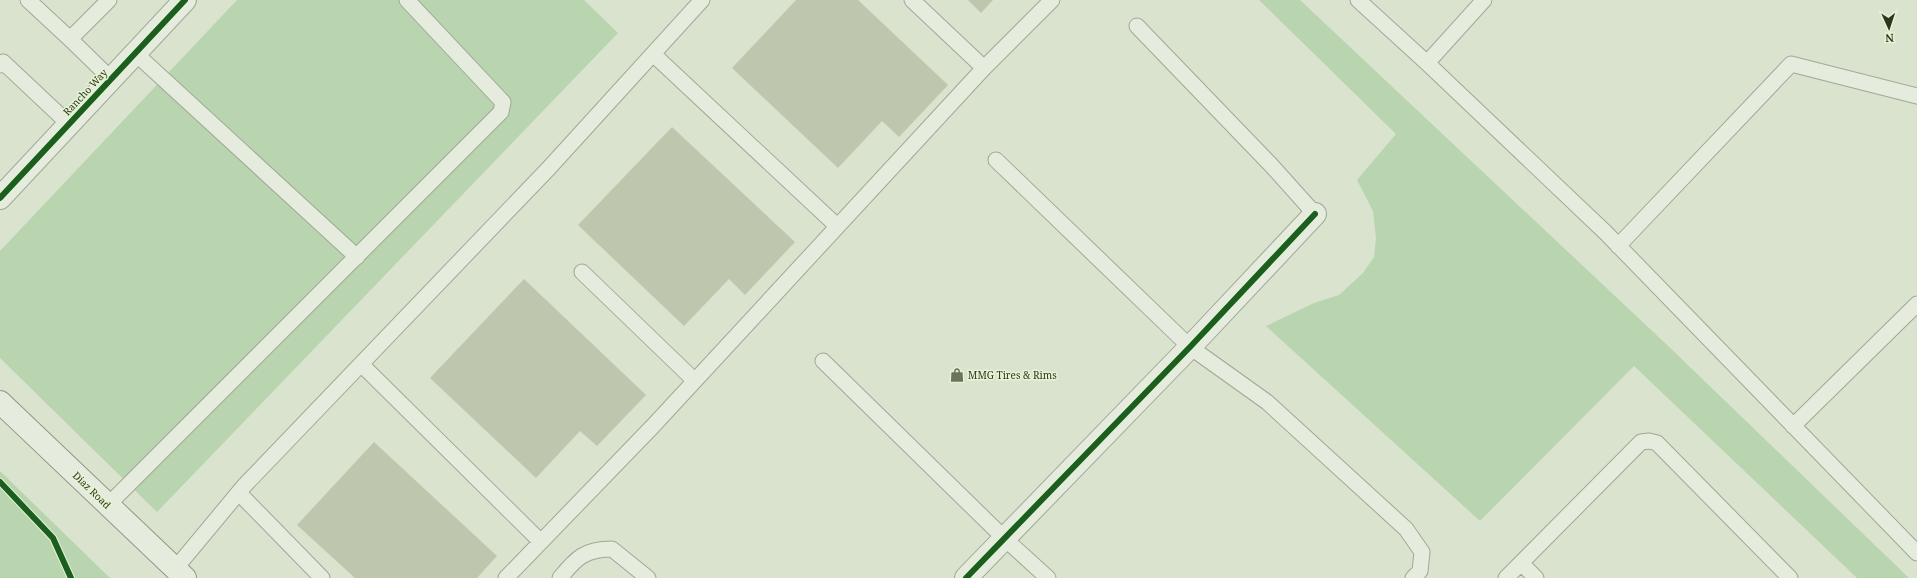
<svg xmlns="http://www.w3.org/2000/svg" width="1917" height="578" viewBox="0 0 1917 578" font-family="'Noto Serif',serif">
	<rect width="100%" height="100%" fill="#d9e3cd"/>
	<!-- green -->
	<path fill="#b9d5b0" d="M237,0H584L618,33L157,512L0,358V251Z
		M1259,0H1300L1665,343L1909,578H1857L1634,366L1480,521L1266,326L1314,303L1339,295L1363,273L1374,257L1376,238L1373,211L1357,180L1396,134Z
		M0,471L110,578H0Z"/>
	<!-- building -->
	<path fill="#bfc6ae" d="M796,0H858L948,85L899,137L882,121L838,168L732,68Z
		M968,0H993L981,13Z
		M672,127L795,242L745,295L729,279L684,326L578,225Z
		M524,279L646,395L597,446L580,431L536,478L430,378Z
		M374,442L497,556L477,578H355L297,525Z"/>
	<g fill="none" stroke-linecap="round" stroke-linejoin="round">
		<defs>
			<path id="service" d="M28,0L70,39
				M109,0L70,39L111,79
				M912,0L984,68
				M1358,0L1427,63L1605,232L1917,553
				M1137,26L1271,165L1315,214
				M135,53L357,257
				M653,54L837,226
				M1427,63L1484,0
				M0,65L3,62L69,124
				M996,160L1190,347L1267,402L1406,529L1422,552L1420,571L1413,578
				M1618,246L1791,64L1917,96
				M582,272L694,380
				M823,361L1004,538L1048,578
				M361,364L541,542
				M1793,426L1917,304
				M239,493L322,578
				M108,505L501,112L503,102L500,99L407,0
				M1521,563L1536,578
				M175,569L244,486L549,168L702,0
				M506,578L653,426L984,68L1052,0
				M560,578C576,558 585,549 612,549L648,578
				M1506,578L1641,442L1649,441L1657,443L1790,578"/>
			<path id="minor" d="M966,578L1190,347L1315,214"/>
			<path id="tertiary" d="M0,198L185,0"/>
			<path id="secondary" d="M0,402L185,578"/>
		</defs>
		<!-- service casing -->
		<use href="#service" stroke="#a1a896" stroke-width="17"/>
		<!-- minor casing -->
		<use href="#minor" stroke="#a1a896" stroke-width="24"/>
		<!-- tertiary casing -->
		<use href="#tertiary" stroke="#a1a896" stroke-width="24"/>
		<!-- secondary casing -->
		<use href="#secondary" stroke="#919886" stroke-width="24"/>
		<!-- service -->
		<use href="#service" stroke="#e5ecde" stroke-width="15"/>
		<!-- minor -->
		<use href="#minor" stroke="#e5ecde" stroke-width="22"/>
		<!-- tertiary -->
		<use href="#tertiary" stroke="#e5ecde" stroke-width="22"/>
		<!-- secondary -->
		<use href="#secondary" stroke="#e5ecde" stroke-width="22"/>
		<defs>
			<path id="cycleway" d="M0,198L185,0
				M0,482L53,538L71,578
				M966,578L1190,347L1315,214"/>
		</defs>
		<!-- cycleway casing -->
		<use href="#cycleway" stroke="#e4f4d3" stroke-width="8"/>
		<!-- cycleway -->
		<use href="#cycleway" stroke="#1b5e20" stroke-width="6"/>
	</g>
	<!-- icons -->
	<defs>
		<symbol id="shop-bare" viewBox="-9 -9 18 18"><path d="M-5-2.5h2.3a2.7 3.5 0 0 1 5.4 0H5L5.5 6h-11ZM-1.5-2.5h3a1.5 2.3 0 0 0-3 0Z" fill="#6b735b" stroke="#e4f4d3" stroke-width="2.5" paint-order="stroke"/></symbol>
	</defs>
	<g fill-rule="evenodd">
		<use href="#shop-bare" x="947" y="365" width="20" height="20"/>
	</g>
	<g text-anchor="middle" dominant-baseline="central" stroke-width="3" stroke-linejoin="round" paint-order="stroke">
		<!-- street labels -->
		<g font-size="10" fill="#30361e" stroke="#e4f4d3">
			<text transform="translate(85 92) rotate(-47)">Rancho Way</text>
			<text transform="translate(92 490) rotate(44)">Diaz Road</text>
		</g>
		<!-- poi labels -->
		<g font-size="10" fill="#30361e" stroke="#e4f4d3" text-anchor="start">
			<text x="968" y="375">MMG Tires &amp; Rims</text>
		</g>
	</g>
	<!-- north arrow -->
	<g transform="translate(1889 28) rotate(177)" stroke="#e4f4d3" stroke-width="3" paint-order="stroke">
	<path d="M0-3L7 15L0 10L-7 15Z" fill="#30361e"/>
	<text y="-6" font-size="11" font-weight="bold" text-anchor="middle" fill="#30361e">N</text>
	</g>
</svg>
